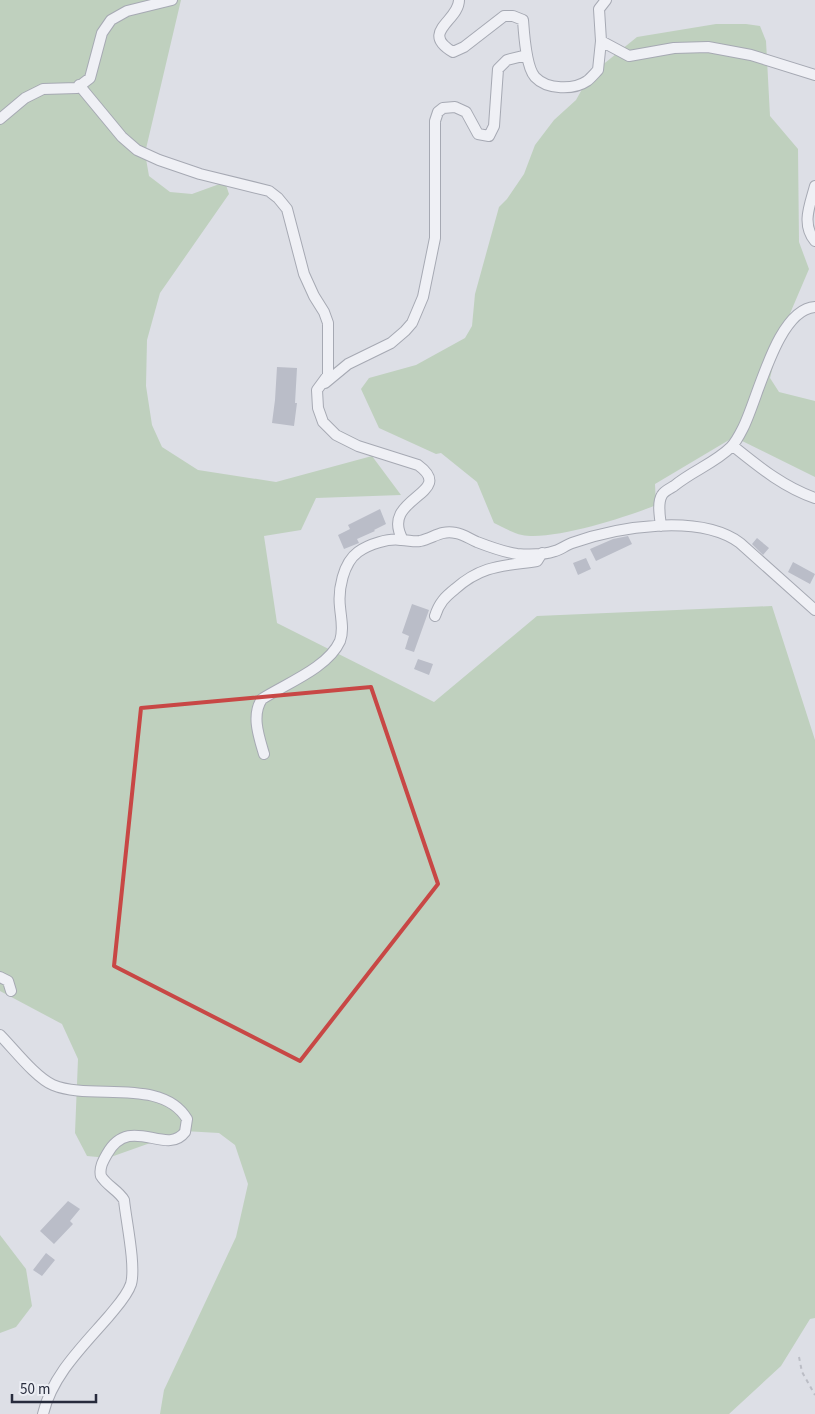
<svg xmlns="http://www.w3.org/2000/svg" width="815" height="1414" viewBox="0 0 815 1414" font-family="'Source Sans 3',sans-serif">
	<rect width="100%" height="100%" fill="#dddfe6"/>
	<!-- green -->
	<path fill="#bfd0be" d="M0,0H181L145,153L149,176L170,192L192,194L225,182L229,194L160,293L147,340L146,386L152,425L162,447L198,470L276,482L372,456L401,495L316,498L301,530L264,536L277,623L434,702L537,616L772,606L815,740V1318L810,1319L781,1366L729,1414H160L164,1390L236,1237L248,1184L235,1145L219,1133L184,1131L108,1158L87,1156L75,1133L78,1059L62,1024L0,991Z
		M716,24H746L760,26L766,41L770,116L798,149L799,242L809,269L780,337L770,378L779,392L815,401V477L734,437L655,484L656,505C627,517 552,541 522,535C513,533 502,527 494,523L477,482L441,453L436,454L379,428L361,389L369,378L416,365L465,338L472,326L475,294L499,207L507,199L524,174L535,145L554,120L576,100L590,75L637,37Z
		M0,1235L26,1269L32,1306L16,1327L0,1333Z"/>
	<!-- building -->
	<path fill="#babdc8" d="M277,367L297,368L295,403H297L294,426L272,423L275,400Z
		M380,509L386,524L374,530L375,531L357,539L359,543L344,549L338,535L350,529L348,525Z
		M628,536L632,544L596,561L590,549L613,539Z
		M757,538L769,548L763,555L752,544Z
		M586,558L591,569L578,575L573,563Z
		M793,562L815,574L810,584L788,572Z
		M412,604L429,610L414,652L405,649L409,636L402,633Z
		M418,659L433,664L429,675L414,669Z
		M68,1201L80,1209L70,1221L73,1224L54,1244L40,1231Z
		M46,1253L55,1260L42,1276L33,1270Z"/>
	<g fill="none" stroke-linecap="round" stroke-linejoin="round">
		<defs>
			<path id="minor" d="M459,0C459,21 419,32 453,52L464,47L504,16H513L523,20C524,34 526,67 535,77C547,90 574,90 587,81C591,78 595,73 598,70L601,41L599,9L606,0
				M601,41L629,56L674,48L708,47L751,55L815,75
				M79,85L122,137L137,150L159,160L200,174L269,191L278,198L287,209L304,274L314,296L324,312L328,323V375L317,390L318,408L323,422L336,435L358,446L418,465C458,494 378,497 403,540
				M0,119L25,98L43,89L77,88L90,78L102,33L111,20L127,11L172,0
				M815,186C810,205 801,224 815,241
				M325,383L348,364L391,343L405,331L412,323L423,297L435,238V121L438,112L443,108L455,107L466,112L478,134L489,136L494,126L498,69L507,60L527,55
				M733,446C758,466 783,487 815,498
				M661,526C660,517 657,503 662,495C664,491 671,488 674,486C692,471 715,463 731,447C736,442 740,434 743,428C758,399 777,309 815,307
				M435,616C439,603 445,597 455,589C482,565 503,566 537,561L542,553
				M264,754C259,737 251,715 262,699C285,684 328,668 340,641C344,630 341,619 340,607C338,590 343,563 358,552C369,544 389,538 401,540C408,540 414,542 420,541C434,538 440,530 456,533C463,534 470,539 477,542C490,547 503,552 517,554C529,555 543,555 555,551C560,550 566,545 572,543C617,527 699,513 740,543L815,610
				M0,977L8,981L11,991
				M0,1035C13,1048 36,1078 53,1085C91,1101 162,1077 187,1119L185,1132C166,1157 130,1113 107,1154C103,1161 99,1168 101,1176C107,1186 118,1190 124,1200C126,1220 136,1266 131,1284C127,1296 117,1306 109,1316C84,1345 52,1375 43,1414"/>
		</defs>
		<!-- minor casing -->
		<use href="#minor" stroke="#a6a9b3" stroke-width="12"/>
		<!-- path -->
		<path stroke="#bbbdc5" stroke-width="2" stroke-dasharray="4 4" stroke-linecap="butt" d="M799,1357L802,1372L815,1395"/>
		<!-- minor -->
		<use href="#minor" stroke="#eff0f5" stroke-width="10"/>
	</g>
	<!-- marked area -->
	<path fill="none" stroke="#c84745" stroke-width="4" stroke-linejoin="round" d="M371,687L438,884L300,1061L114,966L141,708Z"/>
	<!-- scale -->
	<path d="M12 1394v8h84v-8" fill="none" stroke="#272b3c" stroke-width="2.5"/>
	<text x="20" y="1394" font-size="15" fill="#272b3c" stroke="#eceef4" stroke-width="4" paint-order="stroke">50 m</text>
</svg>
